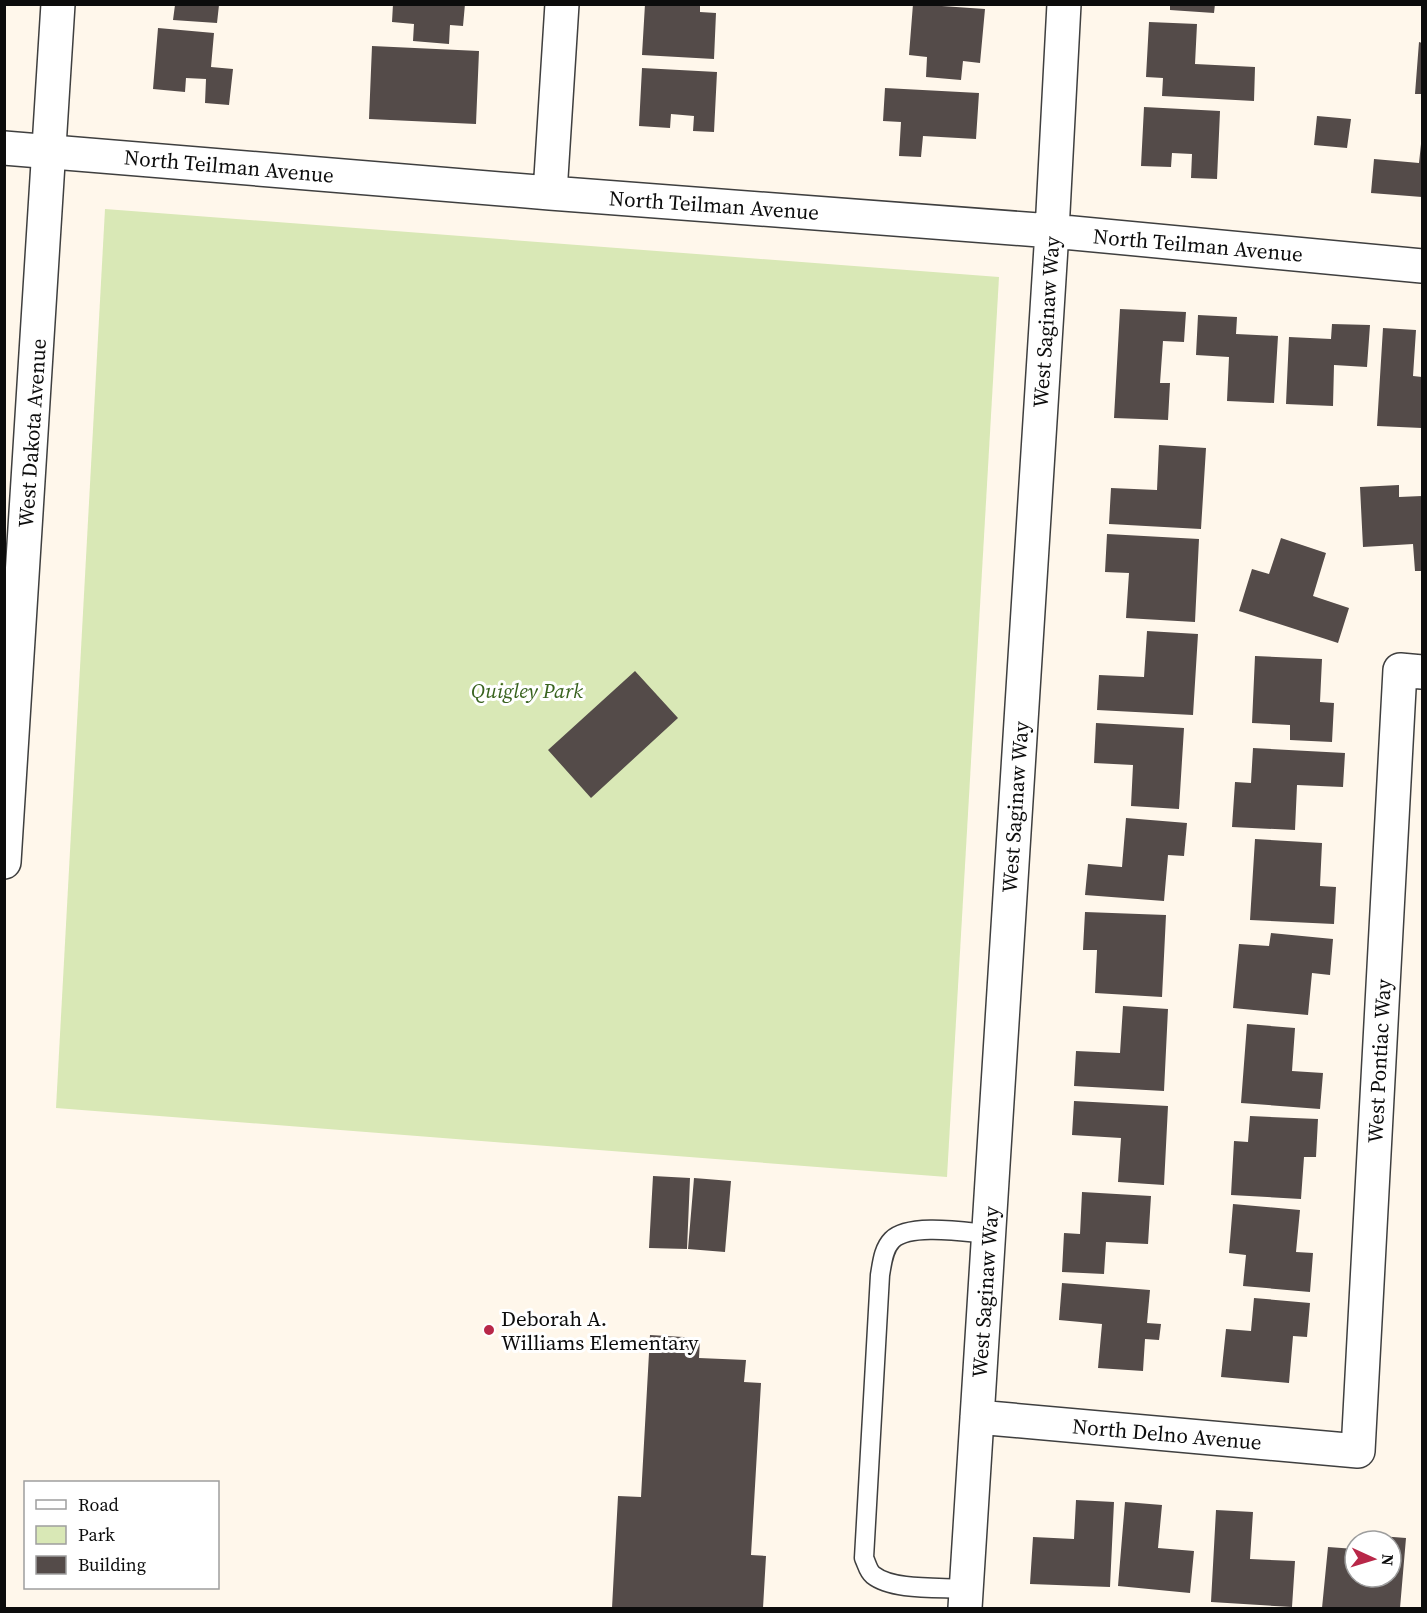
<svg xmlns="http://www.w3.org/2000/svg" width="1427" height="1613" viewBox="0 0 1427 1613" font-family="'Source Serif 4',serif">
	<rect width="100%" height="100%" fill="#fff7eb"/>
	<!-- green -->
	<path fill="#d9e8b6" d="M105,209L999,277L947,1177L56,1108Z"/>
	<!-- building -->
	<path fill="#544b49" d="M393,4H465L463,26L450,25L449,44L413,41L414,24L392,22Z
		M645,4H700V12L716,13L714,59L642,55Z
		M913,4L985,9L980,63L963,61L961,80L926,77L927,57L909,55Z
		M1170,4H1215L1214,13L1170,10Z
		M175,5H219L217,23L173,20Z
		M1149,22L1197,24L1195,64L1255,67L1254,101L1162,96L1163,78L1146,77Z
		M158,28L214,33L211,67L233,69L229,105L205,103L206,79L186,78L185,92L153,89Z
		M1419,42L1422,43V94H1415Z
		M372,46L479,51L476,124L369,119Z
		M642,68L717,72L714,132L693,131L694,116L671,114L670,128L639,126Z
		M885,88L979,93L976,139L923,136L921,157L899,156L901,122L883,121Z
		M1144,107L1220,111L1217,179L1191,178L1192,154L1172,153L1171,167L1141,166Z
		M1317,116L1351,119L1347,148L1314,145Z
		M1421,144H1422V197L1371,193L1374,159L1419,163Z
		M1120,309L1186,312L1184,342L1163,341L1160,383H1170L1168,420L1114,418Z
		M1198,315L1237,317L1236,334L1278,336L1274,403L1227,401L1229,357L1196,355Z
		M1332,324L1370,325L1367,367L1334,365L1333,406L1286,404L1289,337L1331,339Z
		M1383,328L1416,330L1413,376L1422,377V428L1377,426Z
		M1159,445L1206,448L1201,529L1109,524L1111,488L1157,490Z
		M1399,485V497L1422,496V571H1415L1413,544L1363,547L1360,487Z
		M1107,534L1199,539L1195,622L1126,618L1129,573L1105,572Z
		M1281,538L1326,553L1313,596L1349,608L1338,643L1239,611L1252,569L1269,574Z
		M1147,631L1198,634L1193,715L1097,710L1099,675L1144,677Z
		M1255,656L1322,659L1320,702L1334,703L1332,742L1290,740V725L1252,723Z
		M635,671L678,718L591,798L548,750Z
		M1096,723L1184,728L1179,809L1131,806L1133,765L1094,763Z
		M1253,748L1345,753L1343,787L1297,785L1295,830L1232,827L1235,782L1251,783Z
		M1126,818L1187,823L1184,856L1168,855L1164,901L1085,895L1088,864L1122,867Z
		M1255,839L1322,843L1320,886L1336,887L1334,924L1250,920Z
		M1085,912L1166,915L1162,997L1095,993L1097,950H1083Z
		M1271,933L1333,939L1330,975L1312,973L1308,1015L1233,1008L1239,944L1269,946Z
		M1123,1006L1168,1009L1164,1091L1074,1086L1076,1051L1120,1053Z
		M1247,1024L1295,1028L1292,1071L1323,1073L1320,1109L1241,1103Z
		M1074,1101L1168,1106L1164,1185L1118,1182L1121,1138L1072,1135Z
		M1250,1116L1318,1119L1316,1157H1304L1301,1199L1231,1195L1234,1141L1248,1142Z
		M653,1176L690,1178L687,1249L649,1248Z
		M694,1178L731,1181L725,1252L688,1249Z
		M1082,1192L1151,1196L1148,1244L1106,1242L1104,1274L1062,1272L1064,1233L1080,1234Z
		M1233,1204L1300,1210L1296,1252L1313,1253L1310,1292L1243,1286L1246,1255L1229,1253Z
		M1062,1283L1150,1290L1147,1323L1161,1324L1159,1340L1145,1339L1143,1371L1098,1368L1102,1324L1059,1320Z
		M1254,1298L1310,1303L1307,1337L1293,1336L1289,1383L1221,1377L1226,1329L1251,1331Z
		M650,1335L700,1338L699,1358L746,1360L744,1382L761,1383L751,1555L766,1556L763,1608H612L618,1496L641,1497Z
		M1076,1500L1114,1502L1110,1587L1030,1584L1033,1537L1074,1539Z
		M1125,1502L1162,1505L1158,1548L1194,1551L1190,1593L1118,1586Z
		M1216,1510L1253,1512L1250,1559L1295,1561L1292,1607L1211,1602Z
		M1367,1535L1406,1538L1400,1608H1322L1328,1547L1355,1549V1577H1391V1541H1366Z"/>
	<g fill="none" stroke-linecap="round" stroke-linejoin="round">
		<defs>
			<path id="service" d="M966,1589C941,1587 893,1591 873,1575C868,1571 867,1564 864,1558L880,1275C882,1264 883,1249 892,1240C909,1223 965,1232 988,1234"/>
			<path id="minor" d="M4,148L550,193L1052,231L1422,266
				M550,193L562,4
				M977,1417L1358,1451L1400,670L1422,672
				M965,1608L1052,231L1064,4"/>
			<path id="tertiary" d="M4,862L58,4"/>
		</defs>
		<!-- service casing -->
		<use href="#service" stroke="#3f3f3f" stroke-width="21"/>
		<!-- minor casing -->
		<use href="#minor" stroke="#3f3f3f" stroke-width="36"/>
		<!-- tertiary casing -->
		<use href="#tertiary" stroke="#3f3f3f" stroke-width="36"/>
		<!-- service -->
		<use href="#service" stroke="#fff" stroke-width="18"/>
		<!-- minor -->
		<use href="#minor" stroke="#fff" stroke-width="33"/>
		<!-- tertiary -->
		<use href="#tertiary" stroke="#fff" stroke-width="33"/>
	</g>
	<!-- markers -->
	<circle fill="#b82748" stroke="#fff" stroke-width="2" cx="489" cy="1330" r="6"/>
	<g text-anchor="middle" dominant-baseline="central" stroke-width="6" stroke-linejoin="round" paint-order="stroke">
		<!-- street labels -->
		<g font-size="21" fill="#0c0c0c" stroke="#fff">
			<text transform="translate(229 166) rotate(5)">North Teilman Avenue</text>
			<text transform="translate(714 205) rotate(4)">North Teilman Avenue</text>
			<text transform="translate(1198 245) rotate(5)">North Teilman Avenue</text>
			<text transform="translate(1046 322) rotate(-86)">West Saginaw Way</text>
			<text transform="translate(32 433) rotate(-86)">West Dakota Avenue</text>
			<text transform="translate(1015 807) rotate(-86)">West Saginaw Way</text>
			<text transform="translate(1379 1061) rotate(-87)">West Pontiac Way</text>
			<text transform="translate(985 1292) rotate(-86)">West Saginaw Way</text>
			<text transform="translate(1167 1434) rotate(5)">North Delno Avenue</text>
		</g>
		<!-- park labels -->
		<g font-size="21" font-style="italic" fill="#38621e" stroke="#fff">
			<text x="527" y="690">Quigley Park</text>
		</g>
		<!-- poi labels -->
		<g font-size="21" fill="#0c0c0c" stroke="#fff" text-anchor="start">
			<text x="501" y="1318">Deborah A.<tspan x="501" dy="24">Williams Elementary</tspan></text>
		</g>
	</g>
	<!-- border -->
	<rect width="1427" height="1613" fill="none" stroke="#0c0c0c" stroke-width="12"/>
	<!-- legend -->
	<rect x="24" y="1481" width="195" height="108" fill="#ffffff" stroke="#9e9e9e" stroke-width="1.5"/>
	<rect x="36" y="1500" width="30" height="9" fill="#ffffff" stroke="#9e9e9e" stroke-width="1.5"/>
	<text x="78" y="1511" font-size="18" fill="#0c0c0c">Road</text>
	<rect x="36" y="1526" width="30" height="18" fill="#d9e8b6" stroke="#9e9e9e" stroke-width="1.5"/>
	<text x="78" y="1541" font-size="18" fill="#0c0c0c">Park</text>
	<rect x="36" y="1556" width="30" height="18" fill="#544b49" stroke="#9e9e9e" stroke-width="1.5"/>
	<text x="78" y="1571" font-size="18" fill="#0c0c0c">Building</text>
	<!-- north arrow -->
	<g transform="translate(1373 1559) rotate(94)"><circle r="28" fill="#ffffff" stroke="#9e9e9e" stroke-width="1.5"/>
	<path d="M0-4.5L10 22L0 15L-10 22Z" fill="#b82748"/>
	<text y="-9" font-size="16" font-weight="bold" text-anchor="middle" fill="#0c0c0c">N</text>
	</g>
</svg>
